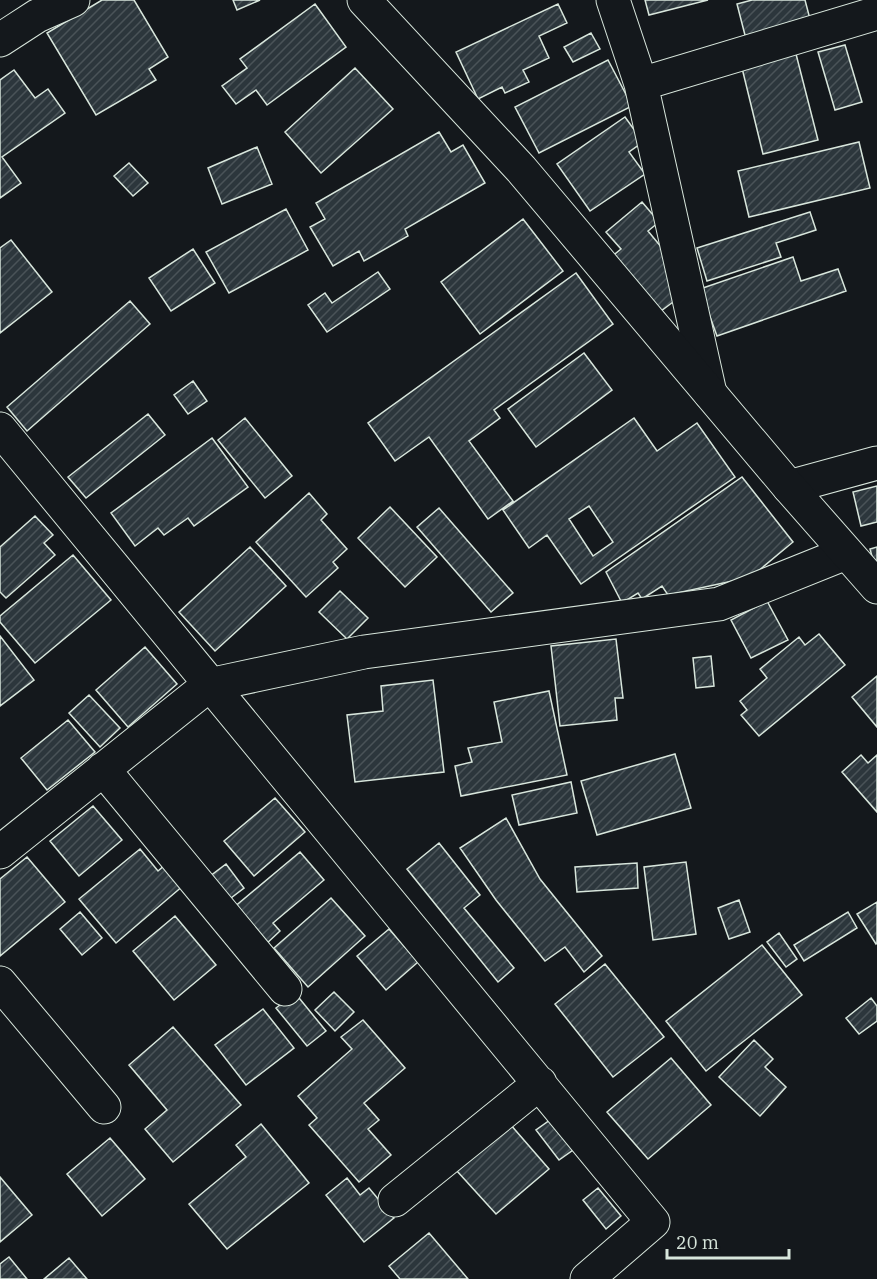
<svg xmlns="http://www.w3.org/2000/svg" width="877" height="1279" viewBox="0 0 877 1279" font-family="'IBM Plex Serif',serif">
	<defs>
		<pattern id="building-hatch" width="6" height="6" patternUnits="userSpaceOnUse" patternTransform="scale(1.5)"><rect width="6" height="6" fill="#2c363c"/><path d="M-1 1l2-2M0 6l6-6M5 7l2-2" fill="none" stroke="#4a5358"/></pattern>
	</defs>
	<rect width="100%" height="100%" fill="#14181c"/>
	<!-- building -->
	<path fill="url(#building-hatch)" stroke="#d8e6dc" stroke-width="1.5" fill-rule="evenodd" d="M102,0H134L168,57L149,69L156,80L96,115L47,33Z
		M233,0H260L237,10Z
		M645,0H708L649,15Z
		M752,0H805L811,23L746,39L737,4Z
		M315,4L346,47L267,105L256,90L236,104L222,86L247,68L240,59Z
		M558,4L567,23L539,36L549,58L523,70L529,82L505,93L502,87L478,99L456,52Z
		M591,33L600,49L573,62L564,47Z
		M845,45L862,102L835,110L818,52Z
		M796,54L818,140L763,154L742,68Z
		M608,60L632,106L539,153L515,107Z
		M355,68L393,109L321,173L285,132Z
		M14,70L35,98L48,89L65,113L2,157L21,183L0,198V80Z
		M625,117L643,142L629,152L645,174L590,211L557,164Z
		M439,132L451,152L463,145L485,183L405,229L408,236L364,261L359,251L333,266L310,227L325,219L316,203Z
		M859,142L870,188L749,217L738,171Z
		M257,147L272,184L222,204L208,168Z
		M129,163L148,183L133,196L114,176Z
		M642,202L659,222L648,231L667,254L677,299L657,314L610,258L621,249L606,232Z
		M286,209L308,250L229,293L206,252Z
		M810,212L816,230L776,243L781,257L707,281L697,248Z
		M523,219L563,271L480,334L441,282Z
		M11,240L52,292L0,333V248Z
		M193,249L215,283L171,311L149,278Z
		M793,257L801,281L838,269L846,291L717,336L700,289Z
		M378,272L390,289L327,332L308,305L325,293L332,303Z
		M576,273L613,324L494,410L500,418L469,441L513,501L488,519L429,437L395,461L368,423Z
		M130,301L150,324L27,431L7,407Z
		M584,353L612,390L536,447L508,409Z
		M193,381L207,401L188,414L174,395Z
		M148,414L165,435L86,498L68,477Z
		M245,418L292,476L265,498L218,440Z
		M634,418L657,451L697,423L735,477L581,584L547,535L529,548L503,510ZM589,506L613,542L593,556L569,519Z
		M212,438L248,487L194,526L188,518L164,535L158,528L135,546L111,513Z
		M742,477L793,542L751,577L668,595L662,586L642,599L638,593L622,603L606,572Z
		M877,486V522L861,526L853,492Z
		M309,493L327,514L321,520L347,549L333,562L338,568L306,597L256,542Z
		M390,507L437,557L405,587L358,538Z
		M439,508L513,593L491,612L417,527Z
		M35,516L53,535L44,543L55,555L6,598L0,592V547Z
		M250,547L286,586L215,651L179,612Z
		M877,547V565L874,564L870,549Z
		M73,555L111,600L35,663L0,622V616Z
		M340,591L368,618L347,639L319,612Z
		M767,601L788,640L751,658L731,620Z
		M819,634L845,665L759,736L741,715L747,710L740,701L767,678L760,669L799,637L805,645Z
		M0,636L34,680L0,706Z
		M616,639L623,698H615L617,720L560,726L551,646Z
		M145,647L177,684L128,727L96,690Z
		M711,656L714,686L696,688L693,658Z
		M877,676V727L852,697Z
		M433,680L444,772L355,782L347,715L383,711L381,686Z
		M549,691L567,775L461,796L455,766L472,762L468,748L502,742L494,702Z
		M89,695L120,728L100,747L69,713Z
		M68,720L95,752L47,790L21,758Z
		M675,754L691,808L597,835L581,781Z
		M861,755L868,763L877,755V812L842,772Z
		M571,782L577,813L519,825L512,795Z
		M275,798L305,832L254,876L224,841Z
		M93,806L122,840L79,876L50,841Z
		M506,818L540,879L602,956L584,972L565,947L545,961L496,900L460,848Z
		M439,843L480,895L464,908L514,968L498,982L407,869Z
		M140,849L158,871L166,864L184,885L116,943L79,899Z
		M300,852L324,880L273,923L280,931L265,945L233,908Z
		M27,857L65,902L0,956V879Z
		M686,862L696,934L653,940L644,867Z
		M637,863L638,888L577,892L575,867Z
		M226,864L244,888L227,901L209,877Z
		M331,898L365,936L308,987L274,948Z
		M739,900L750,932L729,939L718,908Z
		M877,902V943L876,944L857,914Z
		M80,912L102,938L82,955L60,929Z
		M848,912L857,928L804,961L794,945Z
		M175,916L216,965L174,1000L133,951Z
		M389,929L418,962L386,990L357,956Z
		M779,933L797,959L786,967L767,942Z
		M762,945L802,995L706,1071L666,1021Z
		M605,964L664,1037L613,1077L555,1004Z
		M334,992L354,1012L335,1031L315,1010Z
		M295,993L326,1031L307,1046L276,1008Z
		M871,998L877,1006V1021L859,1034L846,1018Z
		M263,1009L294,1048L246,1085L215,1045Z
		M363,1020L405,1068L364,1103L379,1120L368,1129L391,1155L359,1182L309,1125L317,1118L298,1096L352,1049L341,1037Z
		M173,1027L241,1105L173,1162L145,1129L167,1110L129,1065Z
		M754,1040L773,1059L765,1067L786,1087L760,1116L719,1077Z
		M671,1058L711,1105L648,1159L607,1112Z
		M550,1120L573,1150L559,1160L536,1130Z
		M261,1124L309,1183L227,1249L189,1204L246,1157L236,1145Z
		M510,1124L549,1169L496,1214L457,1171Z
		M110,1138L145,1179L102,1216L67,1174Z
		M0,1177L32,1215L0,1242Z
		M347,1178L360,1195L369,1188L394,1218L364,1242L326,1195Z
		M598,1188L621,1216L606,1229L583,1200Z
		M429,1233L468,1279H400L389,1266Z
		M9,1257L27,1279H0V1264Z
		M69,1258L87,1279H44Z"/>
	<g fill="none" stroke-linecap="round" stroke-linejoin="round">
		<defs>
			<path id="minor" d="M613,0L641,84L710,393
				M0,40L37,16L73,0
				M641,84L877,13
				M0,429L653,1222L587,1279
				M789,487L877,463
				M103,769L285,989
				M0,852L209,685L364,652L719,604L846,553
				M0,983L104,1107
				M395,1200L540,1083"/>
			<path id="tertiary" d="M364,0L521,169L789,487L877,587"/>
		</defs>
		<!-- minor casing -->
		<use href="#minor" stroke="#d8e6dc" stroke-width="35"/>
		<!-- tertiary casing -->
		<use href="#tertiary" stroke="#d8e6dc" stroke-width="35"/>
		<!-- minor -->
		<use href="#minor" stroke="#14181c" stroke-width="33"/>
		<!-- tertiary -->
		<use href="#tertiary" stroke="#14181c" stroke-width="33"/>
	</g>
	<!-- scale -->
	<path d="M667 1249v9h122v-9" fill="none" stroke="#d8e6dc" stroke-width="3"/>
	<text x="676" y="1249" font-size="18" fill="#d8e6dc" stroke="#14181c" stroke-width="4.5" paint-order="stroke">20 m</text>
</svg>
